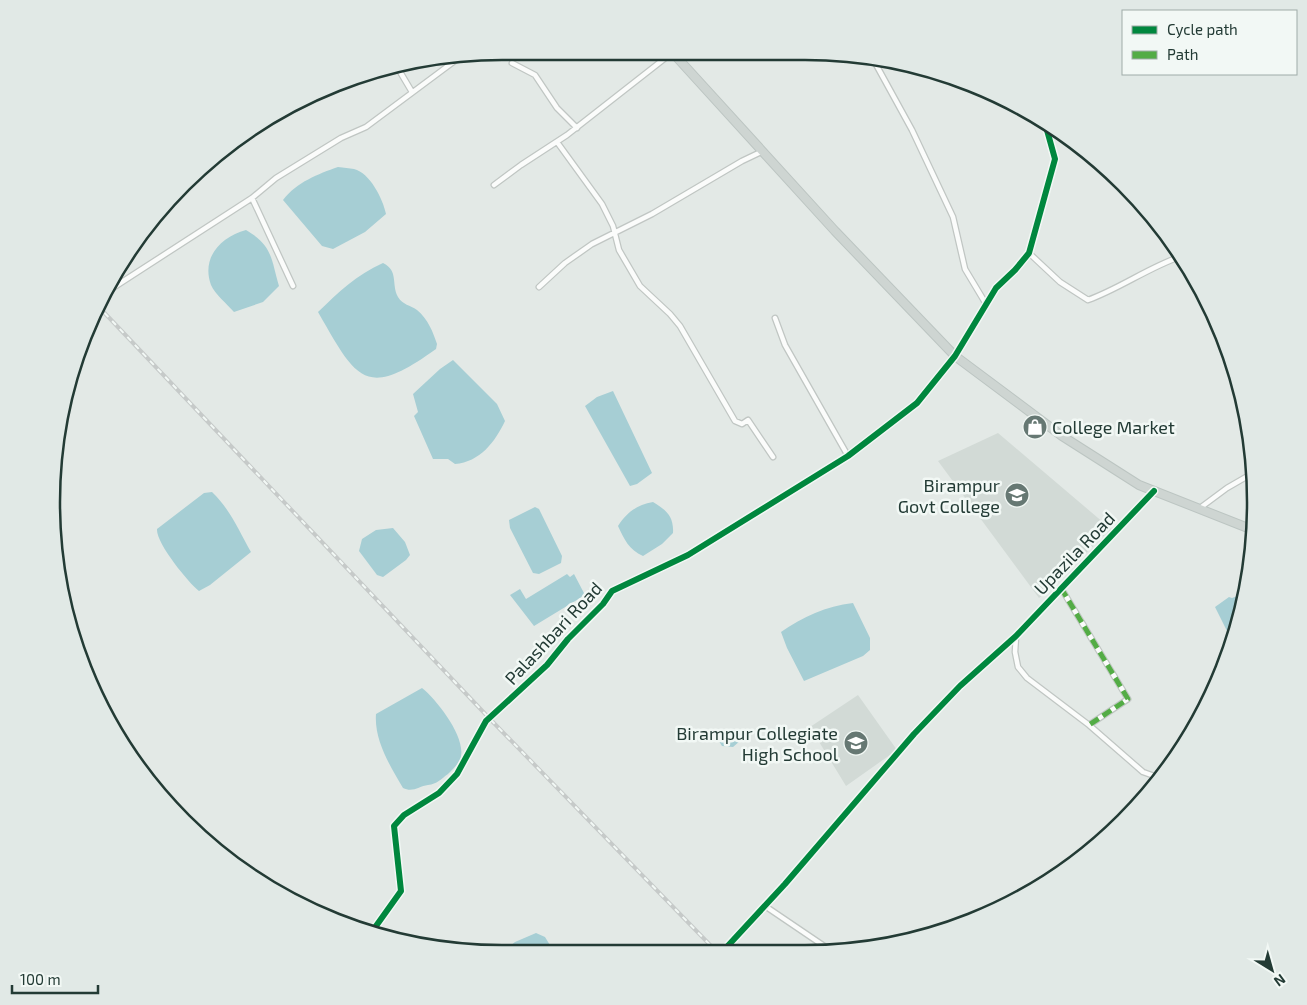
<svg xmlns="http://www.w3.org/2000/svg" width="1307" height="1005" viewBox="0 0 1307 1005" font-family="'Exo 2',sans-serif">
	<rect width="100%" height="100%" fill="#e3e9e6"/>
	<!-- built -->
	<path fill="#d2dad6" d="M998,433L1111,529L1039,598L938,461Z
		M858,695L897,750L846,786L810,727Z"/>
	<!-- water -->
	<path fill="#a6ced4" d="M338,167C344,168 349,168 354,169C370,173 383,199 386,214L365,232L333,249L322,246L283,200C297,182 318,174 338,167Z
		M246,230C273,246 271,259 279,286L263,302L234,312C227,304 215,294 211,285C201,257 221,237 246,230Z
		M383,263C399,271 391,284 398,297C403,305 410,305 417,310C428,319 433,332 437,344L436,349C365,400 357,380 318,312C339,292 356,275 383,263Z
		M453,360L497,404L505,421C495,442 480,462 455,464L448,459H433L414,416L418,412L413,394L440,369Z
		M613,391L652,473L637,484L630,486L585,406L597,397Z
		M212,492C230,509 239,531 251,552L210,585L199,591C188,582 156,543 157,529L204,493Z
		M653,502C666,510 674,516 673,533L662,544L643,556C629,550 624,539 618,526C627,512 637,505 653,502Z
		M535,507L539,509L562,556L561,563L539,574L533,573L510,528L509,520Z
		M393,528L405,542L410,555L406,560L383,577L377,575L359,551L362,539L376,530Z
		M567,574L570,577L574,574L585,595L534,626L510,595L520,589L526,599Z
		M1246,593L1232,641L1215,607L1229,597L1232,598Z
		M853,603L870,638V650L863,656L804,681L787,648L781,632C803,617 826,606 853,603Z
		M422,688C437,700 465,736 461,756C460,763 453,769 448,774C441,779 437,784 428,785C419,786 413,793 403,788C390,766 374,740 376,714Z
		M731,732L739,734L740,741L733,747L722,746L719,741L720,738Z
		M536,933L545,937L553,950H505L515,942Z"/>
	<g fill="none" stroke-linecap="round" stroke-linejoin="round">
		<defs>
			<path id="street" d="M873,59L912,130L953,217L965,269L986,304
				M512,63L535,75L557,108L577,128
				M396,65L412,92
				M557,142L602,204L613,226L619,250L640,286L670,314L680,326L735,421L742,424L748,420L773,457
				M494,185L521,165L567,135L673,52
				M252,198L293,286
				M1029,253L1060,282L1088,300C1121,288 1149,267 1182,256
				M539,287L565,263L592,244L652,214L742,161L763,151
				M105,293L252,198L276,178L341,138L366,127L460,57
				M775,318L785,345L848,456
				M1200,508L1227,488L1253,473
				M1061,588L1128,699L1089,725
				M1016,636L1015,652L1018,667L1027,678L1089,725L1143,772L1160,778
				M765,906L830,950
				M371,933L401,891L394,826L404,815L439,793L457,774L486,721L547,665L568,639L603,604L612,591L688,555L848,456L917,403L955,356L996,288L1015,270L1029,253L1055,159L1045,123
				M724,950L785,884L914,734L960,686L1016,636L1154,491"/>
			<path id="primary" d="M672,52L835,231L955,356L1062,436L1139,485L1253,530"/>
		</defs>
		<!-- street casing -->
		<use href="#street" stroke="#c0c6c3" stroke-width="7"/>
		<!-- primary casing -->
		<use href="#primary" stroke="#bcc5c2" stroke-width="10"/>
		<!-- street -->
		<use href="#street" stroke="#fbfcfb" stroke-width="4.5"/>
		<!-- primary -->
		<use href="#primary" stroke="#ced5d2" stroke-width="8"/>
		<defs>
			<path id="rail" d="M97,305L490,719L715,950"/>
		</defs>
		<!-- rail casing -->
		<use href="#rail" stroke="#c6cac9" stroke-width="4"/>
		<!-- rail -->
		<use href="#rail" stroke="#f2f8f5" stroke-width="2" stroke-dasharray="5.5" stroke-linecap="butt"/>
		<!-- quiet -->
		<path stroke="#53ac45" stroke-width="5" stroke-dasharray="10 5" stroke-linecap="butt" d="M1061,588L1128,699L1089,725"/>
		<defs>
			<path id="cycleway" d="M371,933L401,891L394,826L404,815L439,793L457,774L486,721L547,665L568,639L603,604L612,591L688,555L848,456L917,403L955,356L996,288L1015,270L1029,253L1055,159L1045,123
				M724,950L785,884L914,734L960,686L1016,636L1154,491"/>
		</defs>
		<!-- cycleway casing -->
		<use href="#cycleway" stroke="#f2f8f5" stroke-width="9"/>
		<!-- cycleway -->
		<use href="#cycleway" stroke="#00873e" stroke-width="6"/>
	</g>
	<!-- icons -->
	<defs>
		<symbol id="shop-disc" viewBox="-11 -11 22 22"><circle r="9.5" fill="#667873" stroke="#f2f8f5"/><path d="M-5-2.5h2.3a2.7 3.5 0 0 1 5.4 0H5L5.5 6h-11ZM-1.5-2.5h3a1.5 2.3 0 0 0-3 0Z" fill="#fff"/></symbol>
		<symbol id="university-disc" viewBox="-11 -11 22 22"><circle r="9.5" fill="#667873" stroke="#f2f8f5"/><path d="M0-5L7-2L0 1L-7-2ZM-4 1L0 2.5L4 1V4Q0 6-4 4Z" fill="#fff"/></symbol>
		<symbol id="school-disc" viewBox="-11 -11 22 22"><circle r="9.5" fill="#667873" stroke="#f2f8f5"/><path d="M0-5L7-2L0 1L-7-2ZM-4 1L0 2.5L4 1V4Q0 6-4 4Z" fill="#fff"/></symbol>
	</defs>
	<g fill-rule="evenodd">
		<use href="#shop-disc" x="1021" y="413" width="28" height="28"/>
		<use href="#university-disc" x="1003" y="481" width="28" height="28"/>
		<use href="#school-disc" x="842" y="729" width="28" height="28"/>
	</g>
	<g text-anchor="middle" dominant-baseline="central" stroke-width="5" stroke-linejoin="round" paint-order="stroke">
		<!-- poi labels -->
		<g font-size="18" fill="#233b35" stroke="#f2f8f5" text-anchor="end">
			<text x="1052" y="427" text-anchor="start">College Market</text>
			<text x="1000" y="485">Birampur<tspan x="1000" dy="21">Govt College</tspan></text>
			<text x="838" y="733">Birampur Collegiate<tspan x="838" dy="21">High School</tspan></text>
		</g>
		<!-- street labels -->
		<g font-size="18" fill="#233b35" stroke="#f2f8f5">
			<text transform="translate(1074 553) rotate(-46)">Upazila Road</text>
			<text transform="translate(553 633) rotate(-47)">Palashbari Road</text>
		</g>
	</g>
	<!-- crop -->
	<path d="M0 0H1307V1005H0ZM502 60H805A442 442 0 0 1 1247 502V503A442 442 0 0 1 805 945H502A442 442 0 0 1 60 503V502A442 442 0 0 1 502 60Z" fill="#e1e9e6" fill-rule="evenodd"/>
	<path fill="none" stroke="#233b35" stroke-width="2.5" d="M502 60H805A442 442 0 0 1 1247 502V503A442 442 0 0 1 805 945H502A442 442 0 0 1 60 503V502A442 442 0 0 1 502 60Z"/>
	<!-- legend -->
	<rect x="1122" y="10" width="175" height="65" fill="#f2f8f5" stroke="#9faca8"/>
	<rect x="1132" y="26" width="25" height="8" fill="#00873e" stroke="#9faca8"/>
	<text x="1167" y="35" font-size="15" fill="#233b35">Cycle path</text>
	<rect x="1132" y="51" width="25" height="8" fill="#53ac45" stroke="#9faca8"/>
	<text x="1167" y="60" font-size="15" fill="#233b35">Path</text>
	<!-- north arrow -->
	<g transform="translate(1272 970) rotate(143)" stroke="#f2f8f5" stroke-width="4" paint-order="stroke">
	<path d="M0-4L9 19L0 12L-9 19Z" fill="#233b35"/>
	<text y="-8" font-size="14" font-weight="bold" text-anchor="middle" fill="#233b35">N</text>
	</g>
	<!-- scale -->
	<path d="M12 985v8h86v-8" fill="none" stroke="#233b35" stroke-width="2.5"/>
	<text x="20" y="985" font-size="15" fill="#233b35" stroke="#f2f8f5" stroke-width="4" paint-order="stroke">100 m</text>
</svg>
